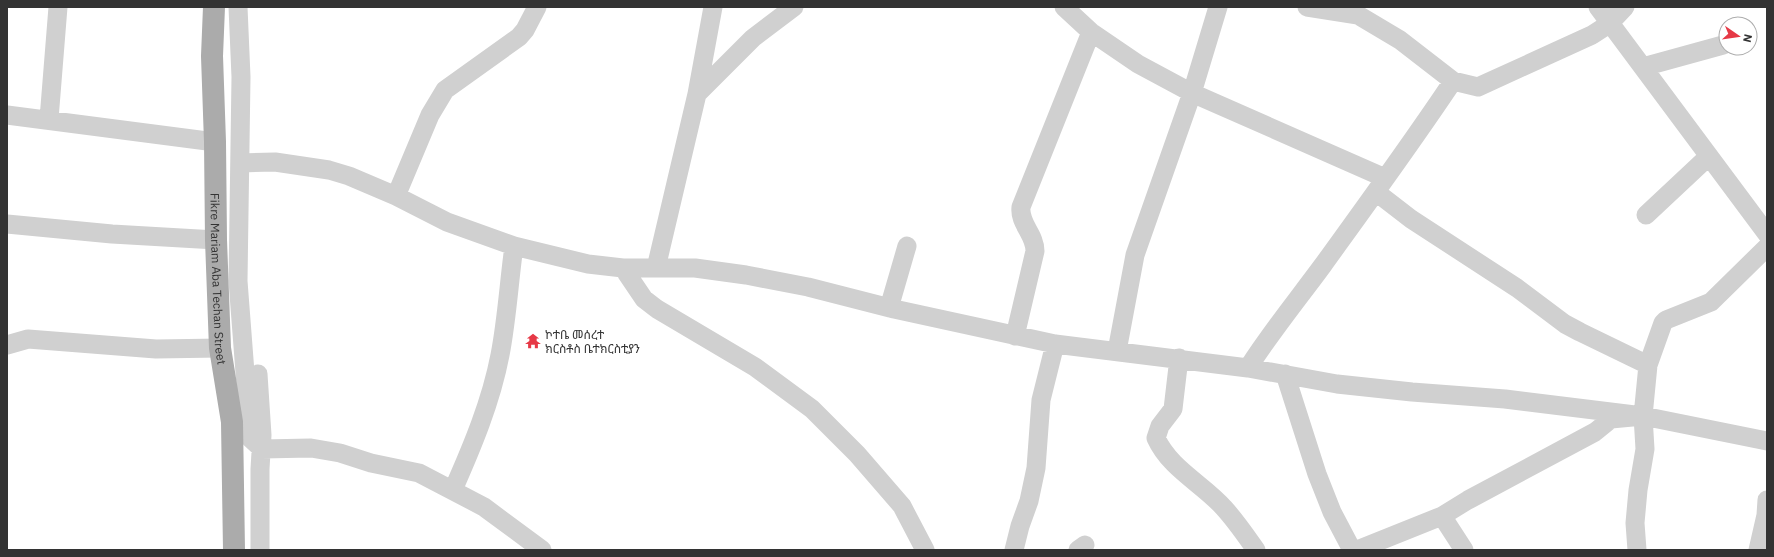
<svg xmlns="http://www.w3.org/2000/svg" width="1774" height="557" viewBox="0 0 1774 557" font-family="'IBM Plex Sans','Noto Sans Ethiopic',sans-serif">
	<rect width="100%" height="100%" fill="#fff"/>
	<g fill="none" stroke-linecap="round" stroke-linejoin="round">
		<!-- minor -->
		<path stroke="#d0d0d0" stroke-width="19" d="M238,7L241,77L238,281L250,438L262,449L311,448L340,453L371,463L419,473L484,507L542,550
			M1064,7L1091,32L1138,64L1192,93L1385,178
			M1307,7L1358,15L1400,40L1453,81L1478,87L1592,35L1609,24L1625,7
			M1598,7L1767,234
			M1643,67L1723,45
			M697,94L713,7
			M7,115L215,142
			M49,119L58,7
			M241,163L275,162L329,170L349,176L396,196L447,222L514,246L588,264L623,268H695L746,275L808,287L894,309L1055,344L1248,368L1337,384L1412,392L1505,399L1643,416L1767,441
			M396,196L430,115L445,90L519,37L525,30L537,7
			M1646,215L1709,156
			M7,224L112,234L216,240
			M623,268L644,299L657,309L755,367L812,409L857,454L902,506L925,550
			M656,268L697,94L753,38L794,7
			M889,308L907,246
			M1015,336L1035,251C1035,234 1019,224 1021,207L1091,32
			M7,345L28,339L156,349L220,348
			M1117,351L1135,255L1192,93L1218,7
			M1179,358L1173,409L1160,426L1156,438C1170,469 1203,484 1224,508C1236,521 1246,536 1256,550
			M1648,365L1663,323L1666,320L1711,302L1767,247
			M1248,368C1271,332 1298,299 1323,265C1367,204 1411,144 1453,81
			M258,374L262,435L260,469V550
			M1285,374L1317,474L1332,512L1352,550
			M453,490C472,447 491,402 500,355C507,319 509,282 514,246
			M1442,516L1464,550
			M1014,550L1020,526L1029,501L1036,468L1041,400L1055,344
			M1078,550L1085,545
			M1357,550L1442,516L1468,500L1595,432L1611,419L1643,416L1648,365L1580,332L1565,324L1517,288L1411,219L1376,192
			M1637,550L1635,523L1638,490L1645,449L1643,416
			M1758,550L1766,515L1767,500"/>
		<!-- major -->
		<path stroke="#ababab" stroke-width="22" id="s1" d="M214,7L212,56L215,142L216,240L220,348L232,422L234,550"/>
	</g>
	<!-- icons -->
	<defs>
		<symbol id="temple-bare" viewBox="-9 -9 18 18"><path d="M0-6L5-2H3V0L6.5 2.5H4V6H1.5V3h-3V6H-4V2.5H-6.5L-3 0V-2H-5Z" fill="#e63946" stroke="#fff" stroke-width="2.5" paint-order="stroke"/></symbol>
	</defs>
	<g fill-rule="evenodd">
		<use href="#temple-bare" x="522" y="330" width="22" height="22"/>
	</g>
	<g text-anchor="middle" dominant-baseline="central" stroke-width="4" stroke-linejoin="round" paint-order="stroke">
		<!-- street labels -->
		<g font-size="12" fill="#333" stroke="#fff">
			<text stroke="none"><textPath href="#s1" startOffset="272">Fikre Mariam Aba Techan Street</textPath></text>
		</g>
		<!-- poi labels -->
		<g font-size="12" fill="#333" stroke="#fff" text-anchor="start">
			<text x="545" y="334">ኮተቤ መሰረተ<tspan x="545" dy="14">ክርስቶስ ቤተክርስቲያን</tspan></text>
		</g>
	</g>
	<!-- border -->
	<rect width="1774" height="557" fill="none" stroke="#333333" stroke-width="16"/>
	<!-- north arrow -->
	<g transform="translate(1738 36) rotate(103)"><circle r="19" fill="#ffffff" stroke="#adadad"/>
	<path d="M0-3L7 15L0 10L-7 15Z" fill="#e63946"/>
	<text y="-6" font-size="11" font-weight="bold" text-anchor="middle" fill="#333333">N</text>
	</g>
</svg>
